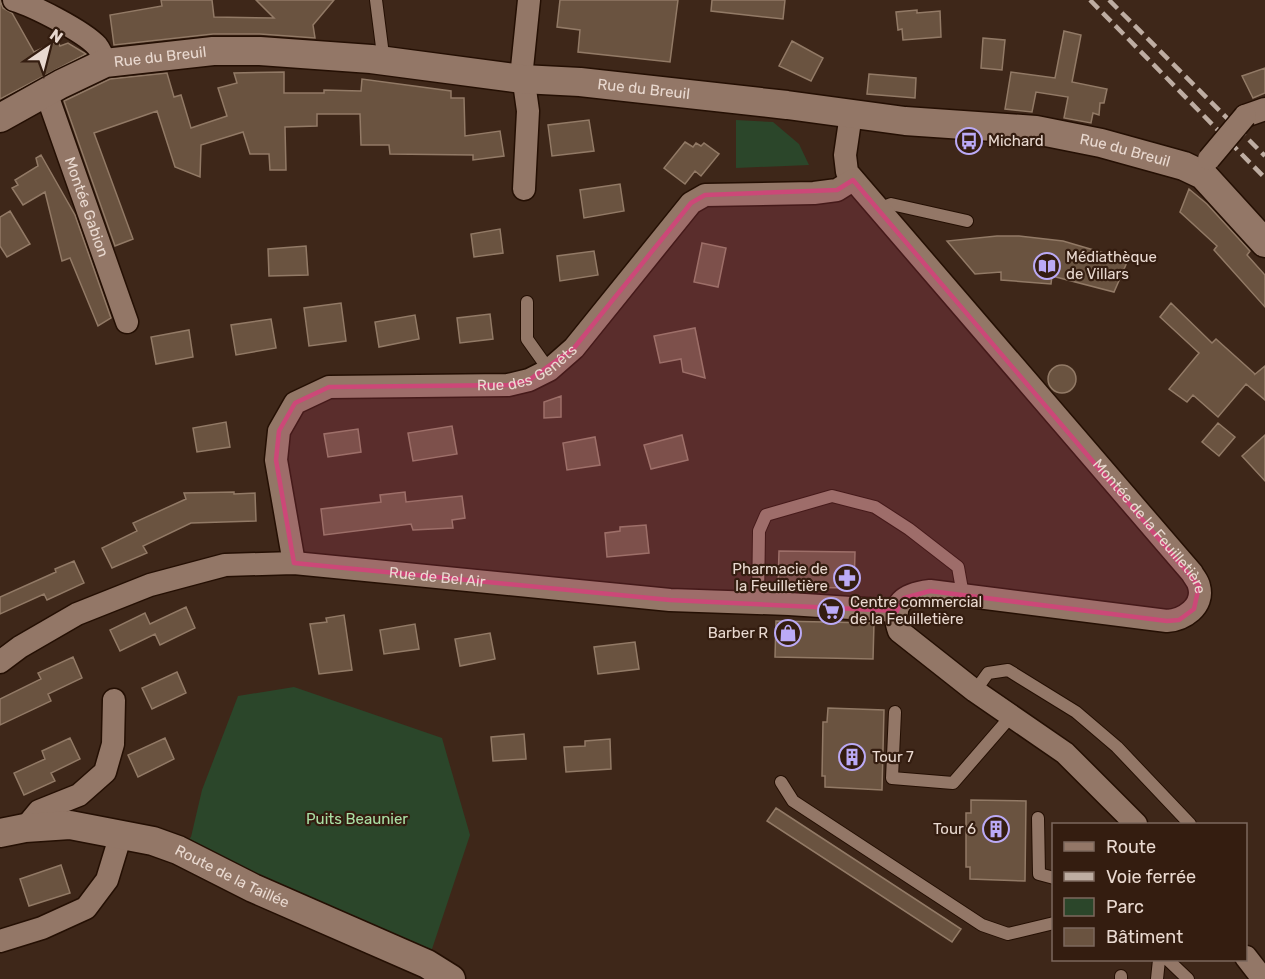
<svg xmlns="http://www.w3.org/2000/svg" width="1265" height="979" viewBox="0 0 1265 979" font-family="Rubik,sans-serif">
	<rect width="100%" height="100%" fill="#3e2719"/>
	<!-- green -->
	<path fill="#2b462a" d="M736,120L773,122L799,144L809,165L736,168Z
		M294,687L442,738L470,835L427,964L178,850L191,837L202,790L238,696Z"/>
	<!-- building -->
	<path fill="#6a5340" stroke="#927a66" stroke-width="1.5" d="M0,0L3,8L12,13L34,52L58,41L60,46L68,43L86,54L0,99Z
		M161,0H212L214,17L274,18L256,0H334L313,25L315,38L260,34H213L114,45L110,15L162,6Z
		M560,0H678L670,62L578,52L580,30L557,27Z
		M712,0H785L783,19L711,11Z
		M917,10V13L940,11L941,37L903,40L902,29L898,30L896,12Z
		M1064,31L1081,35L1072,82L1107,89L1104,103H1100L1099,115L1093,113L1091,123L1064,118L1068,97L1036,92L1032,112L1005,109L1011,72L1055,78Z
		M983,38L1005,40L1002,70L981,68Z
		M792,41L823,58L811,81L779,66Z
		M1265,68V93L1253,98L1242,76Z
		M284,72V93H324V90L361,91L362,79L451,91V98H464L465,136L500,131L504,156L473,160V155L390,154L389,145H361L360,114H317V126L285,127L286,170H270L269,154H250L243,132L201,145L200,177L175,167L157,111L94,133L133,239L115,246L64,101L110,79L167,73L174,97L181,95L191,128L227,116L218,88L237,83L234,73Z
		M869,74L916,78L915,98L867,94Z
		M589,120L594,151L552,156L548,125Z
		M685,142L693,147L696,143L701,146L704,143L719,154L701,176L695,171L685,184L664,168Z
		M41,155L75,215L111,318L98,326L70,258L62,261L45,192L23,205L12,188L18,185L15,180L38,166L36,158Z
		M620,184L624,211L584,218L580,190Z
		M1189,189L1207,204L1250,251L1247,255L1265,275V307L1214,250L1217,246L1180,212Z
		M10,211L30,244L7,257L0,246V217Z
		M500,229L503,253L474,257L471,234Z
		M997,236H1019L1063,241L1128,260L1114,292L1052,276L1051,284L1001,280V272L975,274L947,241Z
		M702,243L726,248L718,287L694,282Z
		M306,246L308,275L269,276L268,249Z
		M594,251L598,275L560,281L557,256Z
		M341,303L346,341L309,346L304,308Z
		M1171,303L1212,343L1216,339L1255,374L1254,375L1265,366V400L1246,384L1218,417L1193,395L1187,402L1169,389L1199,353L1160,317Z
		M490,314L493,339L460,343L457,318Z
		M415,315L419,339L379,347L375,322Z
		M271,319L276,348L236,355L231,325Z
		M695,328L705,378L683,372L681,359L660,363L654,336Z
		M189,330L193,357L156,364L151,337Z
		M1048 379a14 14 0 1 1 28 0a14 14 0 1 1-28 0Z
		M561,396V417L544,418V402Z
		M226,422L230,447L197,452L193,428Z
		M1218,423L1235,437L1219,456L1202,442Z
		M452,426L457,454L413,461L408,433Z
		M358,429L361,452L328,457L324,434Z
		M682,435L688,460L651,469L644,445Z
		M1265,435V481L1242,456Z
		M595,437L600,465L567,470L563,443Z
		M234,492V494L255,493L256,521L191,523L143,546L147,553L112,568L102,548L137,531L133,523L186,499L184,493Z
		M405,492L406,502L462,496L465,518L452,520L453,528L413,530L411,524L324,535L321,509L381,502L380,495Z
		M646,525L649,553L607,557L605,533L620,531V527Z
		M779,551L855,552L854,588L778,587Z
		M74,561L84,583L47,600L44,594L0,614V597L56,572L55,569Z
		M186,607L195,628L160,645L155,634L120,651L110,630L145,613L150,624Z
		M344,615L352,670L319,674L310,624L327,622L326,618Z
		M776,621L874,623L873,659L775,657Z
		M415,624L419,649L384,654L380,630Z
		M490,633L495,659L460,666L455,639Z
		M635,642L639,669L598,674L594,647Z
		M73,657L82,678L48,694L51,701L0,725V699L41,679L38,673Z
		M177,672L186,693L152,709L142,688Z
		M828,708L884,710L882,790L825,787V776H822L823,722H827Z
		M524,734L526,759L493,761L491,737Z
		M70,738L80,759L51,773L55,781L24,795L14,773L45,759L42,751Z
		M165,738L174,759L138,777L128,755Z
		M610,739L611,769L566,772L564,747L585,746V741Z
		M971,800L1026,801L1025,881L970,879V867H966V813H971Z
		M776,808L961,929L952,942L767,821Z
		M61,865L70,893L29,906L20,879Z"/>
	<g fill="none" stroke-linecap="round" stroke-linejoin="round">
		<defs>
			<path id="service" d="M376,0L382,47V61
				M878,209L891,204L967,221
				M527,302V339L549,370
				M758,602L759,531L766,515L832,496L875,507L909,529L958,567L963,595
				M975,691L988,673L1008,670L1076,712L1117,747L1190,824
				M895,712L892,778L953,783L1012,715
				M781,782L793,801L982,925L1008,934L1054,923
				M1038,818L1039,874L1054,878
				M1168,960L1188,979
				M1121,979V976
				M1157,979L1159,960"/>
			<g id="minor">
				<path d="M14,0C34,6 83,31 97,46C101,51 103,57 105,63"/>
				<path id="s1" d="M46,92L127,322"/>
				<path id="s2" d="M851,114L845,155L847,172L1192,573C1194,577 1198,581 1199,586C1205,607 1183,620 1167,621L930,591C905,594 889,603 899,631L975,691L1065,753L1136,824"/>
				<path d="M1245,116L1265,109"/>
				<path d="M524,189L528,111L522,68L529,0"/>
				<path id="s3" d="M294,563L276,460L279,431L295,403L329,387L508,385L529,380L549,370L574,348L691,203L705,195L814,193L837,190L853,180"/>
				<path id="s4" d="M0,662L20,647L77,614L150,585L225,565L294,563L670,600L789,604L897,611"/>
				<path d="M25,828L39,811L79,795L105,772L113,744L114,700"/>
				<path d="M0,941L42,928L86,908L107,880L121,834"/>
				<path d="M1246,957L1263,979"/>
			</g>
			<g id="tertiary">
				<path id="s5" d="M0,118L61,84L105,63L213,51H260L371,59L522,79L580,82L787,105L905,121L1036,130L1101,143L1184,166L1203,175L1265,243"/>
				<path id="s6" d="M0,833L25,828L70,825L153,841L178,850L253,888L427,964L451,979"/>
			</g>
		</defs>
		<!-- service casing -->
		<use href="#service" stroke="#240f03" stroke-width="14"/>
		<!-- minor casing -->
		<use href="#minor" stroke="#240f03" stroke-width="25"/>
		<!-- tertiary casing -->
		<use href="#tertiary" stroke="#240f03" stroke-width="31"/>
		<!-- service -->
		<use href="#service" stroke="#937767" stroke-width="12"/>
		<!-- minor -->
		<use href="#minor" stroke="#937767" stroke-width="22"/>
		<!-- tertiary -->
		<use href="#tertiary" stroke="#937767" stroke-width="28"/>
		<!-- rail -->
		<path stroke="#beada2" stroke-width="4.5" stroke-dasharray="12 6" stroke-linecap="butt" d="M1090,0L1265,178
			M1109,0L1265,156"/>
		<defs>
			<path id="minor-bridge" d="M1209,159L1245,116"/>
		</defs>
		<!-- minor-bridge casing -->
		<use href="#minor-bridge" stroke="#240f03" stroke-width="25" stroke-linecap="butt"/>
		<!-- minor-bridge -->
		<use href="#minor-bridge" stroke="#937767" stroke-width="22"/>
	</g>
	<!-- marked area -->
	<path fill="#cc4878" fill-opacity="0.2" stroke="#cc4878" stroke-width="4.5" stroke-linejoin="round" d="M853,180L1199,586L1194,609L1179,620L1167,621L930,591L904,598L897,611L670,600L294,563L276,460L279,431L295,403L329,387L508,385L529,380L574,348L691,203L705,195L837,190Z"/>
	<!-- icons -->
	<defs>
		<symbol id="bus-ring" viewBox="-11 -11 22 22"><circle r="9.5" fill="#341d10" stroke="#bbaaf6" stroke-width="1.5"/><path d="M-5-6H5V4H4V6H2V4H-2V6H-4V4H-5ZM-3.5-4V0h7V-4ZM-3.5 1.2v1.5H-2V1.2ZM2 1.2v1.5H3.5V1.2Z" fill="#bbaaf6"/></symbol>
		<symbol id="library-ring" viewBox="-11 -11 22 22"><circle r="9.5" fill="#341d10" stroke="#bbaaf6" stroke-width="1.5"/><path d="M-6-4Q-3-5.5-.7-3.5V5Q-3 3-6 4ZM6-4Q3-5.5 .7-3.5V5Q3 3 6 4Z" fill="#bbaaf6"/></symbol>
		<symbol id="pharmacy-ring" viewBox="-11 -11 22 22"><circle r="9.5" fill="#341d10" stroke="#bbaaf6" stroke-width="1.5"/><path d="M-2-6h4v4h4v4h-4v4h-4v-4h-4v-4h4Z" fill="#bbaaf6"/></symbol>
		<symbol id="supermarket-ring" viewBox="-11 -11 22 22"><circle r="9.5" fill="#341d10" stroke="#bbaaf6" stroke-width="1.5"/><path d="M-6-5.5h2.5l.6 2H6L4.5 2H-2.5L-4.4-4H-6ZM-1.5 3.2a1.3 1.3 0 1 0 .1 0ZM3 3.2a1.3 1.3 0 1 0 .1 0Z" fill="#bbaaf6"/></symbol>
		<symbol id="shop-ring" viewBox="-11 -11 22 22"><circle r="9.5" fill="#341d10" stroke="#bbaaf6" stroke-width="1.5"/><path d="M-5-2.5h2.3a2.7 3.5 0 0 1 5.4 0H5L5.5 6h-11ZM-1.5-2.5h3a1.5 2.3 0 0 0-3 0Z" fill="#bbaaf6"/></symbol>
		<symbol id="building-ring" viewBox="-11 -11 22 22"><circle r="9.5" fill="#341d10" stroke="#bbaaf6" stroke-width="1.5"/><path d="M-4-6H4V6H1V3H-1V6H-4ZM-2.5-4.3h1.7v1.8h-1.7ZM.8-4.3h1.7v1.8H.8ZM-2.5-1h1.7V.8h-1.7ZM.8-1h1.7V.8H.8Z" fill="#bbaaf6"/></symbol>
	</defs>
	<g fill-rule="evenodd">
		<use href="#bus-ring" x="954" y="126" width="30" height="30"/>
		<use href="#library-ring" x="1032" y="251" width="30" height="30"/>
		<use href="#pharmacy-ring" x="832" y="563" width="30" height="30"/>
		<use href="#supermarket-ring" x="816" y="596" width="30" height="30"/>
		<use href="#shop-ring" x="773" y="618" width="30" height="30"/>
		<use href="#building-ring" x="837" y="742" width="30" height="30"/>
		<use href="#building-ring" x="981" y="814" width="30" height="30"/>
	</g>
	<g text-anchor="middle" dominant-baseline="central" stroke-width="4.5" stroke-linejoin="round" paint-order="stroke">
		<!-- street labels -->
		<g font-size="15" fill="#e9d9d0" stroke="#341d10">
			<text stroke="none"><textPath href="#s5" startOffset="174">Rue du Breuil</textPath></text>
			<text stroke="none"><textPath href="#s5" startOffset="660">Rue du Breuil</textPath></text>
			<text stroke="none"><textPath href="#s5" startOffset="1146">Rue du Breuil</textPath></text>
			<text stroke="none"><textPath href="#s1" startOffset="122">Montée Gabion</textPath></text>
			<text stroke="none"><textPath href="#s3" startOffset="406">Rue des Genêts</textPath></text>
			<text stroke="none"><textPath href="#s2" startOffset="525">Montée de la Feuilletière</textPath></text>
			<text stroke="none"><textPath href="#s4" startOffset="460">Rue de Bel Air</textPath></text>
			<text stroke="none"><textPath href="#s6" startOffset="242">Route de la Taillée</textPath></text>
		</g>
		<!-- poi labels -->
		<g font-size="15" fill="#e9d9d0" stroke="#341d10" text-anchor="start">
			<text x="988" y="141">Michard</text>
			<text x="1066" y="257">Médiathèque<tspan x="1066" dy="17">de Villars</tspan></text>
			<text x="828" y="569" text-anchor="end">Pharmacie de<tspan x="828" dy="17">la Feuilletière</tspan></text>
			<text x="850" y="602">Centre commercial<tspan x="850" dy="17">de la Feuilletière</tspan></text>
			<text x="768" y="633" text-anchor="end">Barber R</text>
			<text x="872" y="757">Tour 7</text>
			<text x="976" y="829" text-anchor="end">Tour 6</text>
		</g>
		<!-- park labels -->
		<g font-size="15" fill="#aae0a5" stroke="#341d10">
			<text x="357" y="819">Puits Beaunier</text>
		</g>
	</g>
	<!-- legend -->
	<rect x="1052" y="823" width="195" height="138" fill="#341d10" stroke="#7c685d" stroke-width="1.5"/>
	<rect x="1064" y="842" width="30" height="9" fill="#937767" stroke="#7c685d" stroke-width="1.5"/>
	<text x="1106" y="853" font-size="18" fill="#e9d9d0">Route</text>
	<rect x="1064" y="872" width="30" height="9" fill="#beada2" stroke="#7c685d" stroke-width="1.5"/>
	<text x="1106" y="883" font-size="18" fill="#e9d9d0">Voie ferrée</text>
	<rect x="1064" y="898" width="30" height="18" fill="#2b462a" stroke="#7c685d" stroke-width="1.5"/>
	<text x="1106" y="913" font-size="18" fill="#e9d9d0">Parc</text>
	<rect x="1064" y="928" width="30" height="18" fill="#6a5340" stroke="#7c685d" stroke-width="1.5"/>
	<text x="1106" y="943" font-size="18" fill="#e9d9d0">Bâtiment</text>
	<!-- north arrow -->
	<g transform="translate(48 48) rotate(35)" stroke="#341d10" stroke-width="4.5" paint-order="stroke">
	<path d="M0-4.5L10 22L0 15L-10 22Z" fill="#e9d9d0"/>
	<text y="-9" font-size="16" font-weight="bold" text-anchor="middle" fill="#e9d9d0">N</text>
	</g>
</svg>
